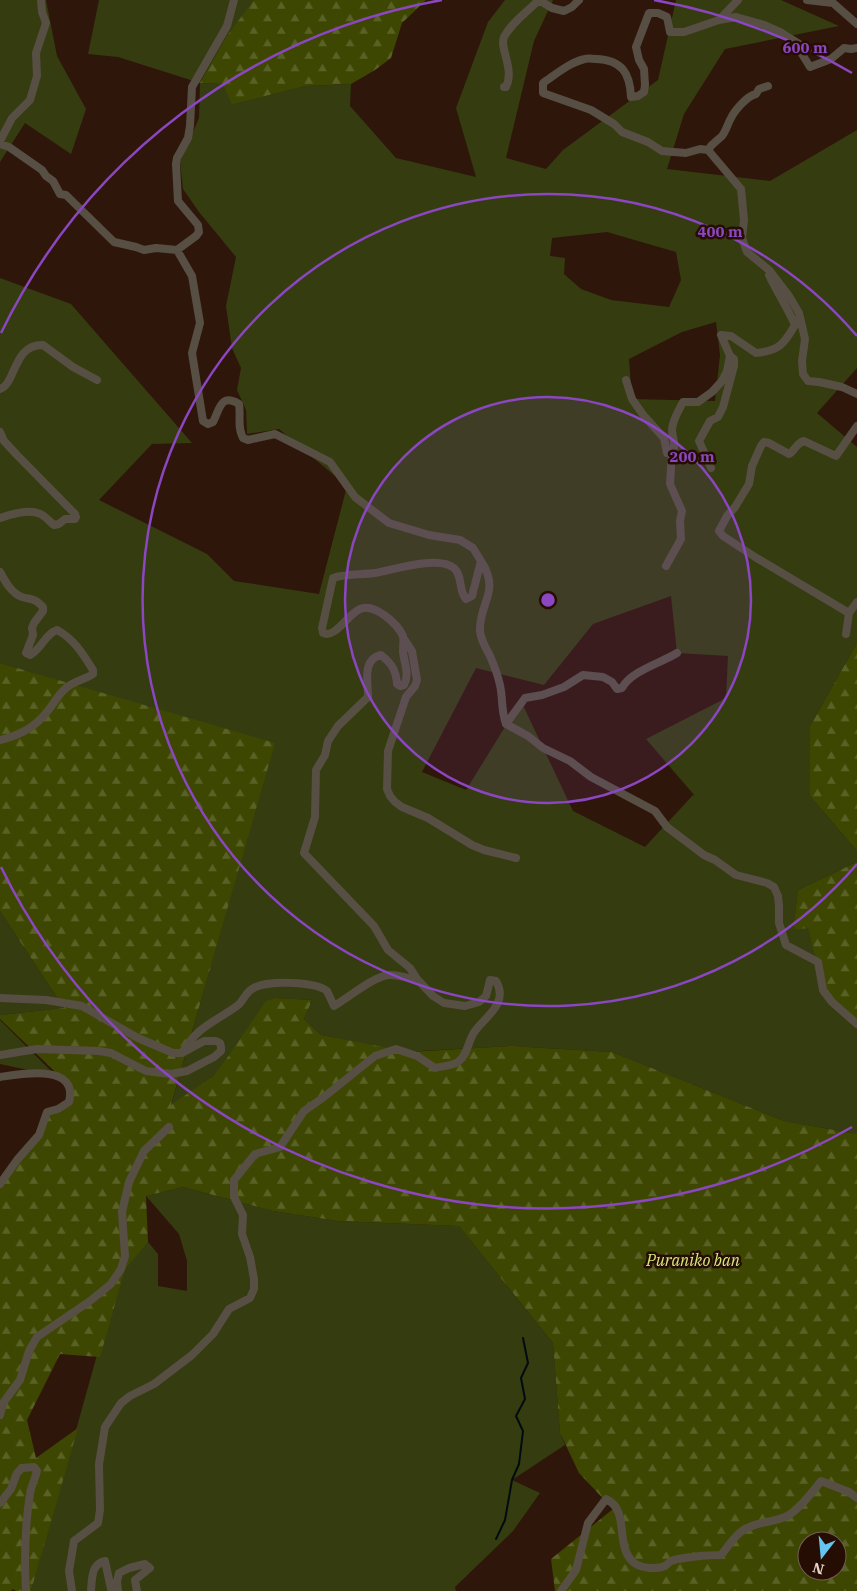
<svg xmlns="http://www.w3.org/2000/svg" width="857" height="1591" viewBox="0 0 857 1591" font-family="'IBM Plex Serif',serif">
	<defs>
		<pattern id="forest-firs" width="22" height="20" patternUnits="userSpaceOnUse" patternTransform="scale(1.25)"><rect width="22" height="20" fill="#3e4702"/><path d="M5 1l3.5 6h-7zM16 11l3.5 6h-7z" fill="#5a6126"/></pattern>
	</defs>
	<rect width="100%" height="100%" fill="#2f160a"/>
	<!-- grass -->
	<path fill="#353c10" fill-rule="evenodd" d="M0,0H46L57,56L86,109L71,154L25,123L0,162Z
		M99,0H256L226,37L200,83L224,84L265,96L306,86L351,84L350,106L396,158L476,177L456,108L488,22L505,0H553L534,41L506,158L546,169L563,150L658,80L676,0H781L839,26L725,49L684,114L667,169L770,181L857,130V368L817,413L857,447V643L810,726V796L857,851V862L798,890L793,930L808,927L823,990L857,1023V1134L784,1121L612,1052L510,1046L403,1052L321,1035L304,1019L312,1000L276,998L213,1076L171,1106L274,744L0,663V278L71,304L192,443L152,444L99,500L207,554L234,581L319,594L347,486L279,429L247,434L246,410L237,390L241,368L232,348L226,306L236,257L199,212L183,189L180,162L199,118L200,83L118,57L88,54ZM607,232L676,252L681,280L669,307L611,300L581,289L564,274L565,258L550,256L552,238ZM716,322L720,355L715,401L632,399L629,359L682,332ZM671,596L677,653L728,656L726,698L646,739L695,796L693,795L645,847L573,811L521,701L466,790L422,772L476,668L544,685L593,624Z
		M0,911L64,1008L0,1015Z
		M0,1020L56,1076L0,1064Z
		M183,1187L273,1211L338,1221L459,1226L553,1343L560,1433L565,1445L512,1480L540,1493L513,1531L455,1587L456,1591H31L121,1269L148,1242L158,1254V1286L187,1291V1261L179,1234L146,1196Z"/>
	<!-- forest -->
	<path fill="url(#forest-firs)" fill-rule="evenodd" d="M254,0H426L402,23L391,58L375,70L351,84L306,86L232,104L223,84L200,83L226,37Z
		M857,643V851L810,796V726Z
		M0,663L275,743L171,1105L213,1076L230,1054L266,1001L276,998L312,1000L304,1019L321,1035L409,1052L510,1046L612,1052L784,1121L857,1134V1591H555L551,1559L613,1509L579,1473L560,1433L553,1343L459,1226L338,1221L273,1211L183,1187L146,1196L148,1242L125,1269L100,1357L60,1354L27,1420L36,1458L78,1428L31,1591H16L13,1589L11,1591H0V1184L39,1135L47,1112L69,1102L70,1086L0,1019V1015L64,1008L0,911ZM807,1541H837V1571H807Z
		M857,862V1023L823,990L808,928L793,930L798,890Z"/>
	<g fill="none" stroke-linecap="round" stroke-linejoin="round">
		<!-- stream -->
		<path stroke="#020b10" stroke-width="2" d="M496,1539L505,1520L512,1480L519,1464L523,1431L516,1416L525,1399L521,1378L528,1363L523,1338"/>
		<!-- minor -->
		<path stroke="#574f44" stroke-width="8" d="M539,0L552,8L564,11L572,7L579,0
			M738,0L719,20L684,32H670L667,17L658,13H649L636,47L639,60L644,69L645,85L644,92L638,96L631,97C630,73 622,60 596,59C593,59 588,58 585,59C570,62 555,75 543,83V93L591,110L614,124L622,132L648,142L662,151L686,153L700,149L708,150L741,189L744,220L742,238L747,252L769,270L789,296L799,313L805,339L802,361L803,374L808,381L819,382L842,387L857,394
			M807,0L833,3L857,24
			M719,20L736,17L764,25L780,32L799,44L802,54L810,67L831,59L844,48L851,49L857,48
			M504,87H506C515,69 499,48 504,37C512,22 527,12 539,0
			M0,141L12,118L30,100L37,76L36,53L46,23L42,12L41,0
			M0,144L9,147L42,170L46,176L53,181L60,194L66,195L114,242L136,247L144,250L156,248L177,250
			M708,150C713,142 716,142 722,136C726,131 728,123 731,118C735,110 747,96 756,94L759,89L768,86
			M626,380L632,399L644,416L664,438L667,453H672C677,445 672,438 672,429C673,419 679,410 683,402H698L712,392L722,381L727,371L730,356
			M0,389C16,384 13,344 43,345L73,367L97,380
			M0,432L4,441L17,455L75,514L76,517L75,519H65L59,524L54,525C50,522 48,519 45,517C33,507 13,514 0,518
			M711,468L699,441L710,421L718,417L723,407L734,366V359L730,356L721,335L731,336L756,353C779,351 784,344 795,325C787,307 777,292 769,275L770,274
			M481,561C501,592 479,602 480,631C481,641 486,648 490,656C494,665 498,676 500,685C503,698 501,711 506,724L528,736L543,748L570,761L591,777L655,811L667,827L704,855L715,860L736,875L767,883L774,887L778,896L779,906V923L786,945L818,962L823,990L832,1002L857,1024
			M666,566L681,539L680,521L682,511L670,484L672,453
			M0,572C5,581 11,593 22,597C33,600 34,598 43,607V611L34,623L32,628L33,635L26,653L30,655C41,650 45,634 57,630C74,639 83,654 93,670V674C84,680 73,681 65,689C57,696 53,705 46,713C35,727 17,736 0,740
			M849,613L857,602
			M846,634L849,613L755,557L723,536L719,531L727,516L735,507L749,484L752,466L761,446L764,442L769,443L789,454C795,451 796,443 804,441L836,456L857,426
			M404,639L412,651L417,680L415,686L406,697L388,751L387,789L390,796L395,802L402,807L428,818L472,845L484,850L516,858
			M506,724L525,698L542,695L564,687L583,675L603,677L612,682L617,689L622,688C631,671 661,663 677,653
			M0,998L46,1000L82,1006L138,1038L173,1053H182L204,1041H216L220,1043L221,1047V1051L214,1057L187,1071L171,1074L146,1071L111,1053L99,1051L37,1049L0,1055
			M182,1053C198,1026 213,1023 237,1006C243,1002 245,993 252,989C264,980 316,981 327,991L334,1006C348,998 374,976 389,975C398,974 407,979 417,979
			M0,1077C21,1074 79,1063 69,1102L58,1109L47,1112L39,1135L17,1160L0,1184
			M0,1415L3,1403L20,1380L29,1351L37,1337L90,1301L111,1284L121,1269L125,1256L122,1212L129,1182L144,1151L169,1127
			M0,1503L11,1489L17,1473L22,1468L34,1467L37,1471C35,1479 31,1486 30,1494C25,1526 24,1558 26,1591
			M72,1591L69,1571L74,1541L98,1523L100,1510L99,1464L105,1427L121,1403L130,1396L154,1384L192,1355L213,1334L229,1309L250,1298L254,1289V1279L250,1257L242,1234L243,1215L234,1197V1180L255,1154L280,1147L304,1111L324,1097L375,1056L396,1049L417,1056L435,1068C442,1066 452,1066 458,1062C468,1055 468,1040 475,1031C486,1016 509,1003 496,981L490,980L486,996L479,1002L465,1006L444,1003L433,996L417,979L410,968L388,950L374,926L304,853L315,817L316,770L325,755L328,741L338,726L368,697C368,682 362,659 381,655C392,664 396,670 397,684L400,686L404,685C410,673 404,664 403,651C403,647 404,640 403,636C397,623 374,603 360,609C348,614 335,639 323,633L322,628L333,578C345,573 362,575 375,573C393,570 438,555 454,568C463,576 458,590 466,599L472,596L481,561L473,548L460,540L429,535L389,523L355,497L330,462L275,434L248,440L243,438C237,427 241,416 239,404C220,393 220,409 213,422L208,424L203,421L192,353L200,323L192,276L177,250L196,236L199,232L198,225L178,201L176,164L177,158L188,138L190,126L192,87L227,26L234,0
			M91,1591C92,1579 91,1564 105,1561L111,1589L117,1591
			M118,1591L117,1581L119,1573L129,1568L145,1564L150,1568L135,1580L137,1591
			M561,1591L576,1570L588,1523L606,1499C630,1510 615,1544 632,1561C638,1568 656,1570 665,1566C667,1565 669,1562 671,1561C682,1557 709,1555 721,1555C729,1546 734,1535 745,1529C758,1521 775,1523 789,1515C802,1506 812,1493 821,1481L849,1492L857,1498"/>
	</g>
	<!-- distance rings -->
	<circle cx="548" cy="600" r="203" fill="#8b46c1" fill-opacity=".12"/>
	<g fill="none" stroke="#8b46c1" stroke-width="2.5">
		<circle cx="548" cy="600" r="203"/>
		<path d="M857 864A406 406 0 1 1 857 336"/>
		<path d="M852 1127A609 609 0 0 1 1 867M1 333A609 609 0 0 1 442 0M654 0A609 609 0 0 1 852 73"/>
	</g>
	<g text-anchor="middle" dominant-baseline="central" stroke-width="5" stroke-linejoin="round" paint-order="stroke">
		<!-- park labels -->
		<g font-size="16" font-style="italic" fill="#d7ea7c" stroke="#250d03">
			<text x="693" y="1260">Puraniko ban</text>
		</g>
	</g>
	<circle cx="548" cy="600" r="8" fill="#8b46c1" stroke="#250d03" stroke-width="2.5"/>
	<g font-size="15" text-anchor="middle" font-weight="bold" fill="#8b46c1" stroke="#250d03" stroke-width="5" stroke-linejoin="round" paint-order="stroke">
		<text x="805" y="53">600 m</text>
		<text x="720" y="237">400 m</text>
		<text x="692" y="462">200 m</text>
	</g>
	<!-- north arrow -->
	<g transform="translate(822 1556) rotate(196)"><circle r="24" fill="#250d03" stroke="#735d54"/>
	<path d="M0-4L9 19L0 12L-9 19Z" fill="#67c4f0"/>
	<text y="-8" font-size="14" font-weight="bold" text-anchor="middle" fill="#e8d6ce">N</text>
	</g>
</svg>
